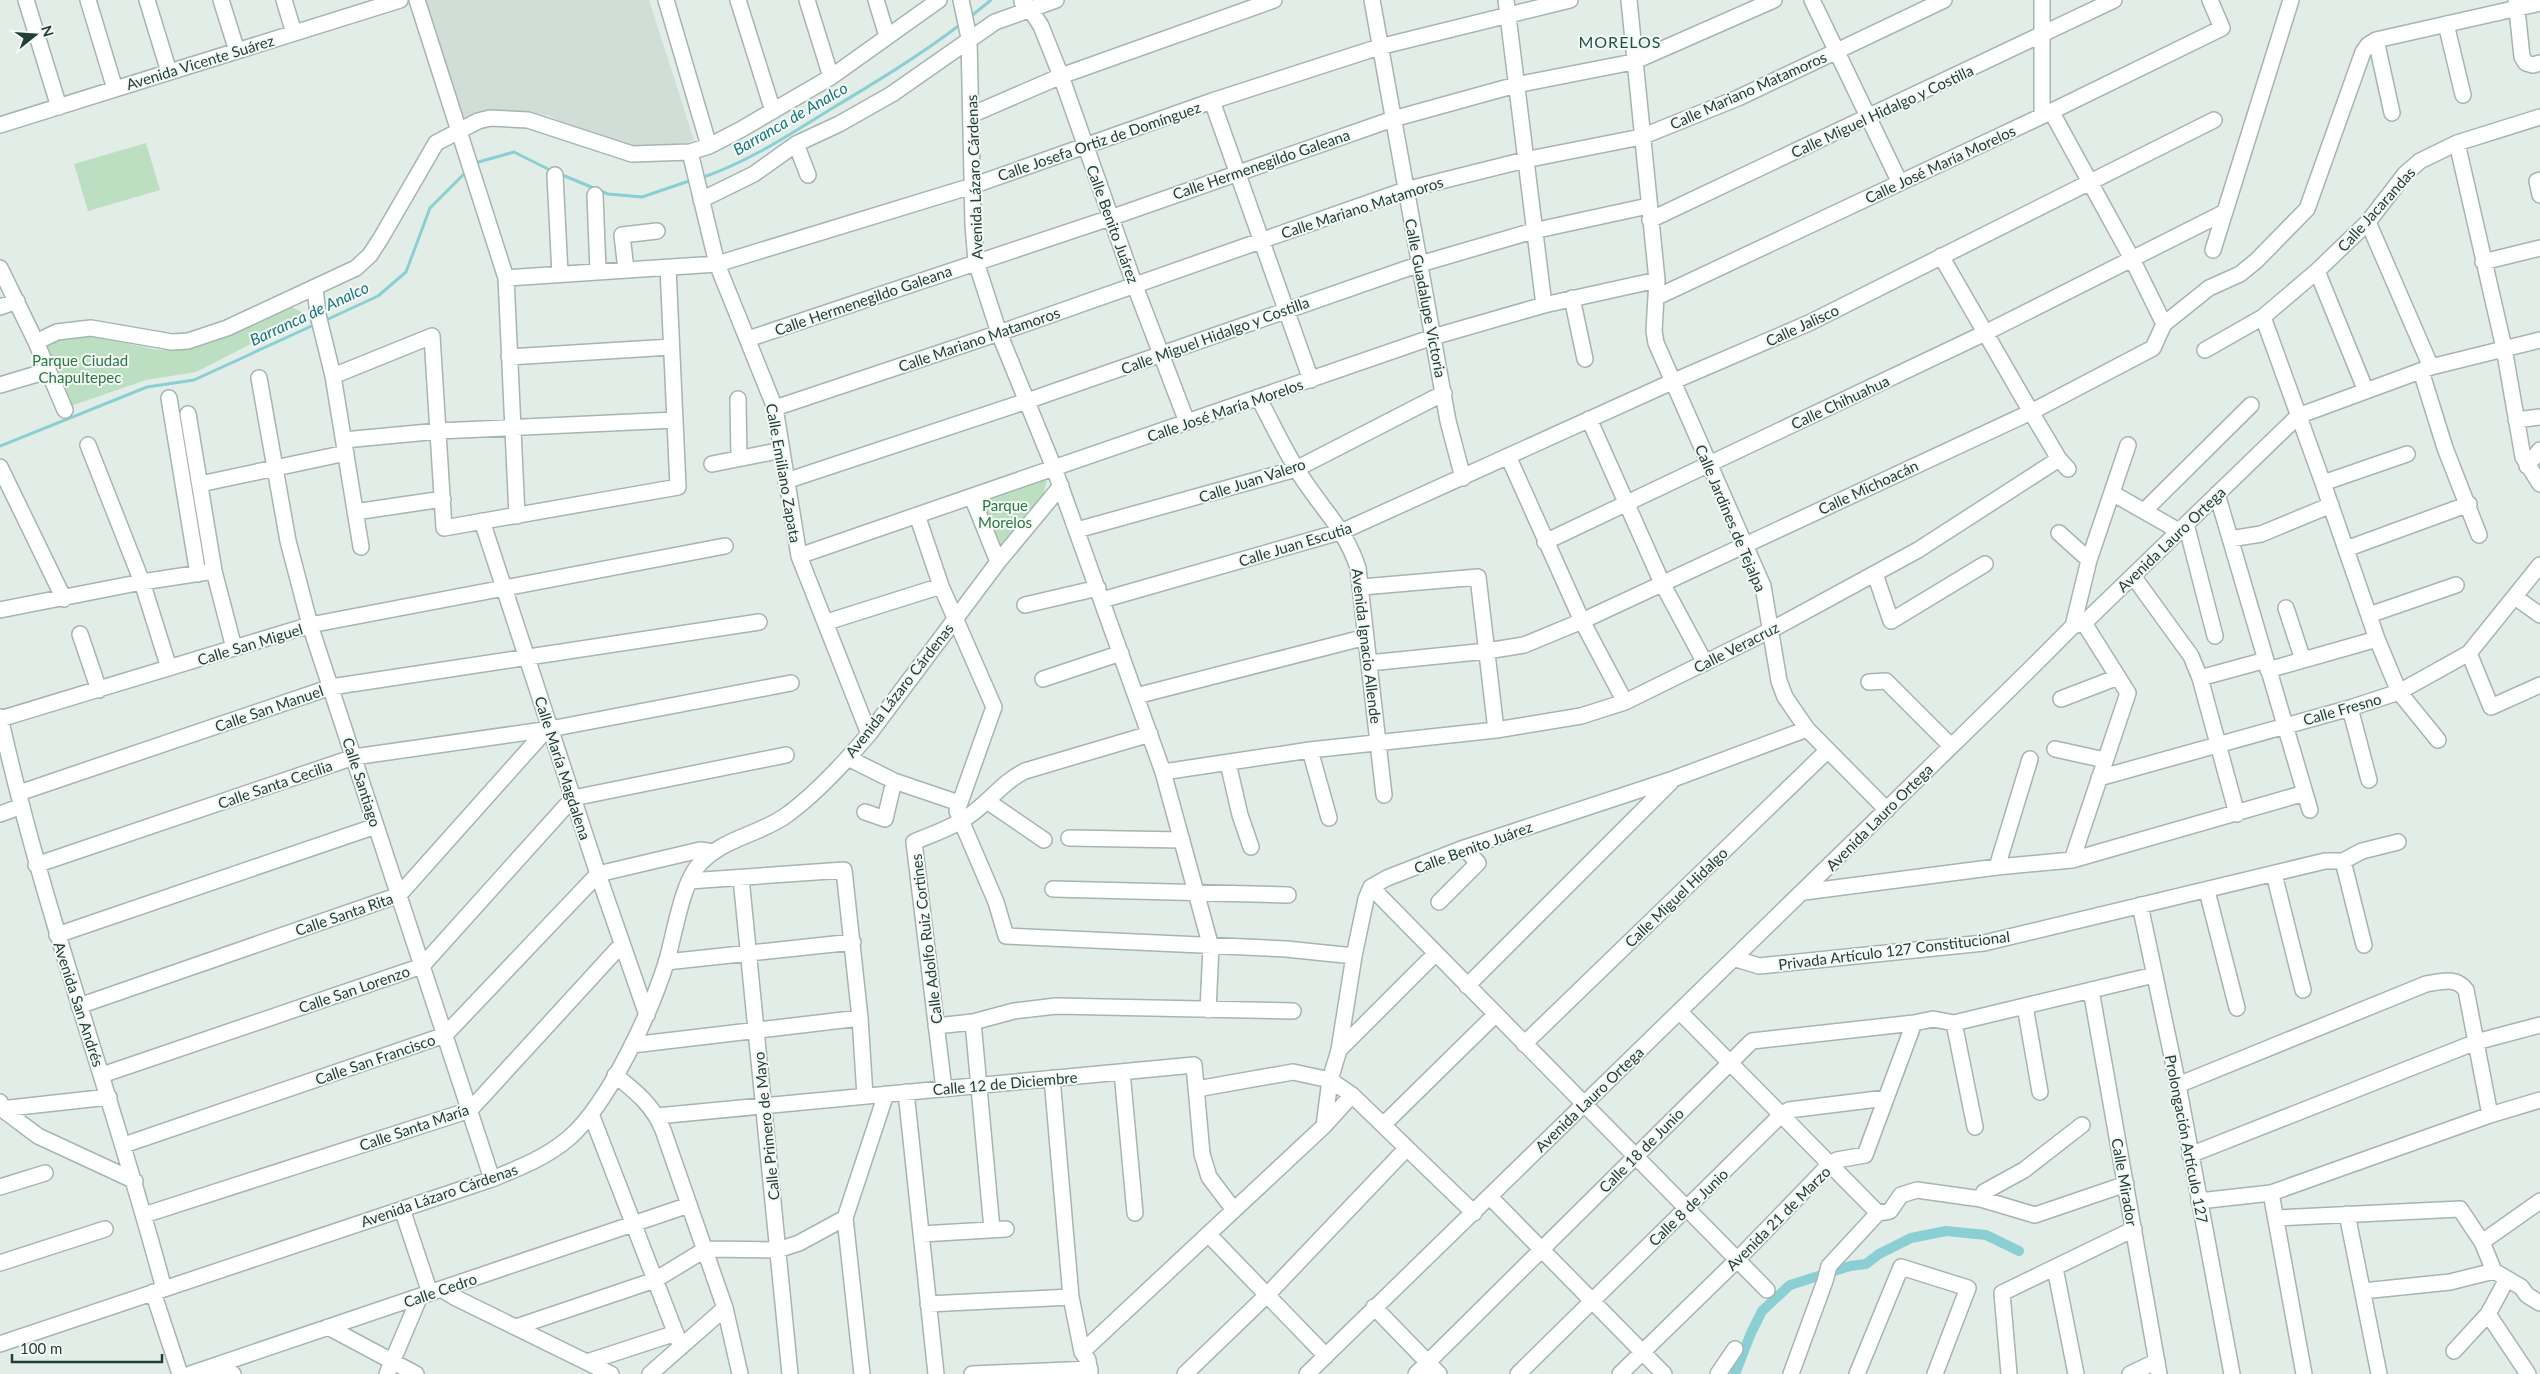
<svg xmlns="http://www.w3.org/2000/svg" width="2540" height="1374" viewBox="0 0 2540 1374" font-family="Lato,sans-serif">
	<rect width="100%" height="100%" fill="#e3ede8"/>
	<!-- built -->
	<path fill="#d1ddd7" d="M422,0H649L694,140L677,147L631,149L597,141L548,115L482,112L460,119Z"/>
	<!-- green -->
	<path fill="#bcdfc2" d="M146,143L160,190L88,211L74,164Z
		M292,307L307,315L196,372L146,380L59,410L43,346C79,329 102,338 139,346C146,347 155,350 162,350C199,350 256,319 292,307Z
		M1047,479L1042,501L998,551L979,502Z"/>
	<g fill="none" stroke-linecap="round" stroke-linejoin="round">
		<!-- stream -->
		<path stroke="#8acfd3" stroke-width="3" d="M970,17L991,0
			M475,163L514,152L552,171
			M560,174L608,194L642,197L692,180
			M701,178C748,162 789,135 831,109C876,82 919,56 961,24
			M324,321L378,296L406,272L430,208L467,171
			M0,446L147,387L194,380L316,324"/>
		<!-- canal -->
		<path stroke="#8acfd3" stroke-width="10" d="M1735,1374L1751,1333L1762,1311L1790,1285L1850,1266L1866,1264L1879,1254L1911,1238L1946,1231L1986,1235L2019,1251"/>
		<defs>
			<path id="minor" d="M26,0L59,107
				M88,0L115,89
				M147,0L169,72
				M221,0L237,51
				M284,0L294,33
				M417,0L506,278L517,516
				M666,0L709,146
				M738,0L773,111
				M807,0L831,77
				M876,0L887,36
				M961,0L969,38L973,224L976,262L999,333L1054,468L1163,772L1211,947L1208,1010
				M1372,0L1448,421L1463,478
				M1506,0L1544,305
				M1629,0L1657,280L1654,331L1656,343L1763,586L1779,681L1785,697L1807,729L1887,810
				M1812,0L1900,183
				M2042,0V116
				M2516,0L2522,57L2526,63L2533,65L2540,63
				M1022,2L1030,9L1041,26L1061,76L1135,286L1187,422
				M2446,24L2463,95
				M2376,40L2392,113
				M1212,101L1311,380
				M2051,111L2131,257L2164,324
				M971,115L1061,76L1274,0
				M0,125L400,0
				M2457,143L2504,348L2523,457L2540,484
				M796,144L808,175
				M690,152L717,264L775,408L799,556L869,734
				M555,175L560,274
				M2540,180L2537,181L2540,195
				M595,195L598,271
				M701,200L754,174L796,144L839,124L892,94L995,22L1056,0
				M1650,220L2114,0
				M2368,222L2431,367
				M2213,250L2291,0
				M1941,256L2031,412L2059,459L2068,469
				M2483,262L2540,248
				M0,268L36,342L65,410
				M626,270L622,235L657,231
				M2317,271L2366,391
				M506,278L717,264L972,186L1212,101L1379,47L1570,0
				M315,288L318,315L333,376L361,547
				M1657,297L2042,116L2222,28L2210,0
				M1572,298L1585,359
				M0,307L17,301
				M2263,317L2323,483L2377,639L2399,692L2438,740
				M748,339L1110,218L1393,119L1516,85L1633,62L1774,0
				M36,342L57,332L91,328L172,342L188,341L227,328L356,268L370,255L381,238L436,143L478,121L490,118L528,120L632,154L690,152L709,146L740,130L831,77L939,0
				M2205,350L2263,317L2317,271L2368,222L2405,174L2420,161L2457,143L2540,117
				M509,357L671,347
				M2421,371L2445,448L2479,535
				M333,376L432,336L444,528L678,487L668,268
				M259,378L288,541L310,625L492,1179
				M0,385L47,371
				M1258,397C1271,421 1282,445 1296,468C1317,504 1345,527 1358,568L1384,795
				M169,398L198,574
				M738,399L739,458
				M775,408L999,333L1405,190L1525,160L1641,137L1738,98L1944,0
				M188,414L214,571L234,648
				M1589,419L1662,583L1705,663
				M2516,420L2540,417
				M344,440L439,431L675,420
				M88,445L142,582L169,668
				M1508,456L1582,621L1625,702
				M712,464L782,450
				M2527,466L2540,450
				M0,467L64,599
				M786,481L1027,401L1420,264L1533,231L1648,206
				M2323,483L2407,454
				M200,484L346,453
				M2112,493L2179,531
				M2217,494L2310,810
				M972,497L998,562
				M2144,511L2251,405
				M355,512L443,499
				M917,515L941,586L994,707L957,811L996,902L1006,936L1286,949L1354,956
				M482,521L598,874L647,1015
				M2186,524L2215,636
				M1077,530L1296,469L1444,393
				M2059,533L2089,560
				M2230,539L2261,534L2331,505
				M1545,542L1985,333L2225,212
				M2346,549L2469,504
				M799,556L1433,337L1544,305L1657,280
				M1875,574L1891,621L1985,564
				M2133,576L2191,656L2200,678L2237,814
				M1362,587L1478,577L1496,730
				M2515,597L2540,615
				M1102,600L1343,531L1674,381L1809,323L2214,120
				M1025,605L1098,588
				M2286,608L2303,660
				M0,610L142,582L214,571
				M2369,615L2456,585
				M827,622L941,586
				M2073,626L2089,560L2128,445
				M80,634L99,690
				M2469,653L2491,707L2540,685
				M1369,663L1487,651L1524,645L1582,621L2031,412L2153,348L2164,324L2209,288L2240,274L2256,261L2307,209L2363,52L2368,45L2376,40L2540,3
				M2268,670L2377,639
				M2200,678L2266,660
				M1043,679L1121,653
				M1869,682L1886,681L1951,746
				M1136,696L1366,637
				M2061,699L2118,677
				M2350,708L2369,780
				M0,717C43,911 113,1097 164,1289
				M0,719L310,625L725,546
				M2055,749L2105,760
				M1310,750L1329,818
				M848,758L894,781L959,803
				M1228,763L1240,815L1251,847
				M1163,772L1310,750L1496,730L1581,716L1625,702L1771,630L1918,550L2059,459
				M2099,778L2350,708L2399,692L2469,653L2540,565
				M19,793L331,687L759,622
				M987,801L1044,840
				M865,812L885,819L894,781
				M0,814L22,806
				M1069,838L1182,840
				M2072,860L2128,693L2084,623
				M2343,861L2364,945
				M36,865L354,757L550,729L791,683
				M1997,867L2030,759
				M2274,874L2303,990
				M741,878L790,1374
				M689,881L844,870L860,1018L865,1096
				M1371,887L1767,1290
				M1053,889L1288,895
				M2207,891L2237,1008
				M1804,892L1997,867L2072,860L2305,793
				M1439,902L1478,863L1464,848
				M2140,905L2178,1085L2232,1374
				M57,935L376,826
				M1736,959L1759,966L1984,943L2325,861H2343L2362,851L2398,842
				M666,962L853,942
				M1467,986L1671,782
				M2091,990L2159,1374
				M79,1006L399,895L547,729
				M2025,1006L2040,1092
				M1680,1012L1878,1213
				M973,1022L992,1229
				M1954,1023L1975,1127
				M936,1026L973,1022L1014,1011L1056,1006L1293,1011
				M1524,1044L1827,751
				M632,1045L860,1018
				M1339,1050L1435,954
				M1122,1072L1135,1213
				M102,1075L422,966L573,798L786,755
				M615,1075C635,1091 653,1105 663,1130L725,1308L740,1374
				M1052,1078L1071,1297L1082,1352L1088,1360L1090,1374
				M2178,1085L2426,984C2441,982 2456,976 2466,990L2490,1115
				M944,1089L914,842C930,835 946,830 961,821C985,808 1000,783 1025,771L1150,734
				M1197,1089L1293,1072L1330,1080L1352,1095L1474,1213
				M906,1092L936,1374
				M0,1102L2,1109L38,1136L135,1181
				M0,1109L109,1097
				M591,1114L681,1347
				M657,1116L1194,1065L1202,1154L1209,1177L1234,1210
				M1384,1124L1495,1015
				M1324,1126L1330,1080L1339,1050L1354,956L1366,899L1371,887L1387,878L1464,848L1673,779L1807,729
				M124,1145L445,1035L598,874L700,850L714,852
				M2190,1155L2476,1042L2540,1025
				M0,1187L45,1173
				M2271,1193L2304,1374
				M1490,1197L1664,1374
				M1981,1199L1984,1192L2024,1170L2082,1125
				M2199,1201L2271,1193L2490,1115L2540,1100
				M402,1209L430,1293
				M1878,1213L1890,1211L1901,1195L1917,1190L1981,1199L2035,1215L2126,1184
				M2347,1214L2379,1374
				M144,1215L470,1110L622,944
				M2276,1218L2460,1209L2482,1242L2494,1271L2521,1287L2527,1295L2540,1303
				M921,1234L1006,1229
				M1208,1234L1326,1356
				M2482,1242L2540,1201
				M0,1263L105,1229
				M2055,1268L2076,1374
				M441,1289L456,1298L611,1374
				M2363,1291L2450,1282L2494,1271
				M153,1292L180,1374
				M928,1304L1071,1297
				M1374,1307L1439,1374
				M2488,1314L2528,1374
				M328,1327L416,1374
				M516,1327L655,1280L706,1249L778,1250L799,1243L845,1218
				M0,1344L492,1179C519,1168 547,1157 569,1138C609,1103 651,1012 667,960C674,935 682,886 697,867C720,838 761,835 788,814C818,792 845,762 869,734L998,562L1061,486
				M2454,1351L2488,1314L2507,1279
				M1082,1352L1324,1126L1352,1095
				M587,1362L676,1333
				M217,1365L233,1374
				M190,1374L689,1205
				M387,1374L420,1296
				M650,1374L725,1308
				M862,1374L845,1218L886,1094
				M972,1374L1090,1369
				M1185,1374L1267,1295L1407,1148
				M1307,1374C1500,1186 1694,999 1887,809C1948,749 2010,690 2070,629L2073,626L2084,623L2298,416L2431,367L2540,340
				M1416,1374L1752,1041L1914,1023L1933,1019L1954,1023L2154,975
				M1518,1374L1782,1114L1789,1110L1886,1098
				M1620,1374L1737,1260L1830,1164L1837,1160L1865,1155L1914,1023
				M1718,1374L1735,1349
				M1791,1374L1825,1281L1829,1266L1878,1213
				M1857,1374L1901,1267L1968,1288L1935,1374
				M2009,1374L2002,1293L2134,1229
				M2130,1374L2157,1361"/>
		</defs>
		<!-- minor casing -->
		<use href="#minor" stroke="#a5b5af" stroke-width="18"/>
		<!-- minor -->
		<use href="#minor" stroke="#fff" stroke-width="15"/>
	</g>
	<g text-anchor="middle" dominant-baseline="central" stroke-width="4" stroke-linejoin="round" paint-order="stroke">
		<!-- street labels -->
		<g font-size="15" fill="#223f35" stroke="#f4f9f6">
			<text transform="translate(200 62) rotate(-17)">Avenida Vicente Suárez</text>
			<text transform="translate(1748 90) rotate(-24)">Calle Mariano Matamoros</text>
			<text transform="translate(1882 111) rotate(-25)">Calle Miguel Hidalgo y Costilla</text>
			<text transform="translate(1099 141) rotate(-19)">Calle Josefa Ortiz de Domínguez</text>
			<text transform="translate(1261 164) rotate(-19)">Calle Hermenegildo Galeana</text>
			<text transform="translate(1940 164) rotate(-25)">Calle José María Morelos</text>
			<text transform="translate(974 177) rotate(-92)">Avenida Lázaro Cárdenas</text>
			<text transform="translate(1362 207) rotate(-18)">Calle Mariano Matamoros</text>
			<text transform="translate(2376 209) rotate(-48)">Calle Jacarandas</text>
			<text transform="translate(1113 224) rotate(70)">Calle Benito Juárez</text>
			<text transform="translate(1426 298) rotate(79)">Calle Guadalupe Victoria</text>
			<text transform="translate(863 300) rotate(-19)">Calle Hermenegildo Galeana</text>
			<text transform="translate(1802 325) rotate(-25)">Calle Jalisco</text>
			<text transform="translate(1215 335) rotate(-20)">Calle Miguel Hidalgo y Costilla</text>
			<text transform="translate(979 339) rotate(-19)">Calle Mariano Matamoros</text>
			<text transform="translate(1840 402) rotate(-25)">Calle Chihuahua</text>
			<text transform="translate(1225 410) rotate(-19)">Calle José María Morelos</text>
			<text transform="translate(784 473) rotate(80)">Calle Emiliano Zapata</text>
			<text transform="translate(1252 480) rotate(-18)">Calle Juan Valero</text>
			<text transform="translate(1868 487) rotate(-25)">Calle Michoacán</text>
			<text transform="translate(1731 518) rotate(67)">Calle Jardines de Tejalpa</text>
			<text transform="translate(2171 539) rotate(-44)">Avenida Lauro Ortega</text>
			<text transform="translate(1295 544) rotate(-17)">Calle Juan Escutia</text>
			<text transform="translate(250 644) rotate(-17)">Calle San Miguel</text>
			<text transform="translate(1367 646) rotate(83)">Avenida Ignacio Allende</text>
			<text transform="translate(1736 647) rotate(-27)">Calle Veracruz</text>
			<text transform="translate(899 690) rotate(-52)">Avenida Lázaro Cárdenas</text>
			<text transform="translate(269 708) rotate(-19)">Calle San Manuel</text>
			<text transform="translate(2342 709) rotate(-16)">Calle Fresno</text>
			<text transform="translate(563 768) rotate(72)">Calle María Magdalena</text>
			<text transform="translate(362 782) rotate(72)">Calle Santiago</text>
			<text transform="translate(275 784) rotate(-19)">Calle Santa Cecilia</text>
			<text transform="translate(1879 817) rotate(-45)">Avenida Lauro Ortega</text>
			<text transform="translate(1473 847) rotate(-20)">Calle Benito Juárez</text>
			<text transform="translate(1676 897) rotate(-44)">Calle Miguel Hidalgo</text>
			<text transform="translate(344 914) rotate(-19)">Calle Santa Rita</text>
			<text transform="translate(926 939) rotate(-97)">Calle Adolfo Ruiz Cortines</text>
			<text transform="translate(1894 950) rotate(-7)">Privada Artículo 127 Constitucional</text>
			<text transform="translate(354 989) rotate(-19)">Calle San Lorenzo</text>
			<text transform="translate(79 1004) rotate(72)">Avenida San Andrés</text>
			<text transform="translate(375 1059) rotate(-19)">Calle San Francisco</text>
			<text transform="translate(1005 1083) rotate(-5)">Calle 12 de Diciembre</text>
			<text transform="translate(1589 1099) rotate(-44)">Avenida Lauro Ortega</text>
			<text transform="translate(766 1126) rotate(-96)">Calle Primero de Mayo</text>
			<text transform="translate(414 1127) rotate(-19)">Calle Santa María</text>
			<text transform="translate(2187 1139) rotate(79)">Prolongación Artículo 127</text>
			<text transform="translate(1641 1150) rotate(-45)">Calle 18 de Junio</text>
			<text transform="translate(2125 1182) rotate(80)">Calle Mirador</text>
			<text transform="translate(439 1195) rotate(-19)">Avenida Lázaro Cárdenas</text>
			<text transform="translate(1688 1207) rotate(-44)">Calle 8 de Junio</text>
			<text transform="translate(1778 1218) rotate(-45)">Avenida 21 de Marzo</text>
			<text transform="translate(440 1290) rotate(-19)">Calle Cedro</text>
		</g>
		<!-- park labels -->
		<g font-size="15" fill="#2b7742" stroke="#f4f9f6">
			<text x="80" y="360">Parque Ciudad<tspan x="80" dy="17">Chapultepec</tspan></text>
			<text x="1005" y="505">Parque<tspan x="1005" dy="17">Morelos</tspan></text>
		</g>
		<!-- neighbourhood labels -->
		<g font-size="16" letter-spacing="1" fill="#1d5240" stroke="#f4f9f6">
			<text x="1620" y="41">MORELOS</text>
		</g>
		<!-- water labels -->
		<g font-size="16" font-style="italic" fill="#1a757d" stroke="#f4f9f6">
			<text transform="translate(790 118) rotate(-30)">Barranca de Analco</text>
			<text transform="translate(309 313) rotate(-25)">Barranca de Analco</text>
		</g>
	</g>
	<!-- north arrow -->
	<g transform="translate(35 35) rotate(73)" stroke="#f4f9f6" stroke-width="4" paint-order="stroke">
	<path d="M0-4L9 19L0 12L-9 19Z" fill="#223f35"/>
	<text y="-8" font-size="14" font-weight="bold" text-anchor="middle" fill="#223f35">N</text>
	</g>
	<!-- scale -->
	<path d="M12 1354v8h150v-8" fill="none" stroke="#223f35" stroke-width="2.5"/>
	<text x="20" y="1354" font-size="15" fill="#223f35" stroke="#f4f9f6" stroke-width="4" paint-order="stroke">100 m</text>
</svg>
